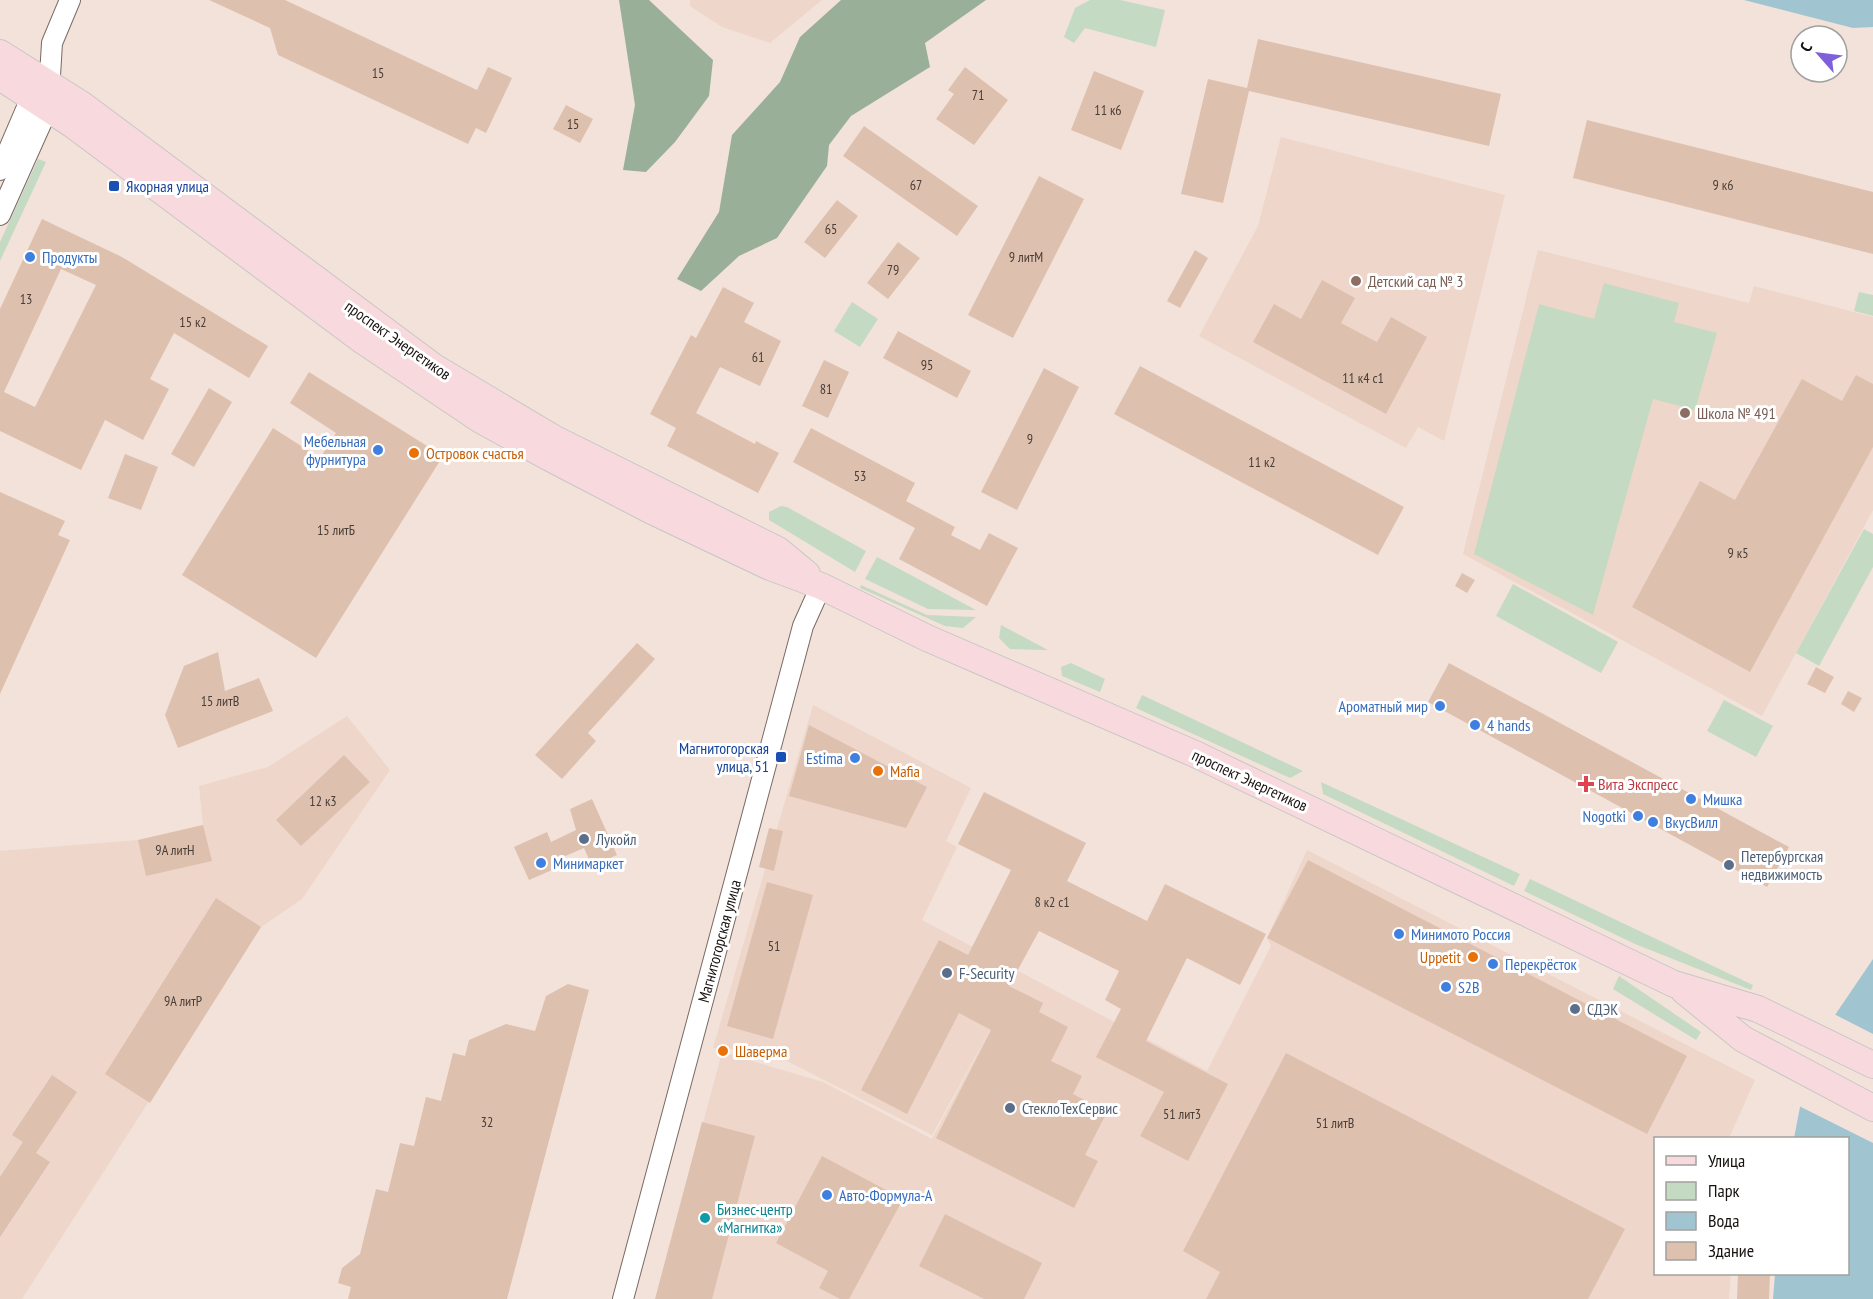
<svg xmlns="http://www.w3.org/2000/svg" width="1873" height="1299" viewBox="0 0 1873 1299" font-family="'PT Sans Narrow',sans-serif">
	<rect width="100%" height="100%" fill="#f3e2da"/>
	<!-- built -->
	<path fill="#eed6ca" d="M690,0H822L770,43L722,27L690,6Z
		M1281,137L1505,195L1444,441L1418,427L1406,448L1199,336L1258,226Z
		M1538,250L1749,303L1754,286L1873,317V510L1762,716L1463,554Z
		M813,705L971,788L946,841L957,847L922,920L1207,1071L1271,946L1267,938L1307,850L1755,1080L1729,1138H1656V1274H1731L1729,1299H656L722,1052L823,1082L932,1139L995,1021L932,1135L785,1060L763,1051L713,1048Z
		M347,716L390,770L302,899L261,927L22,1299H0V851L138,840L203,825L199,786L268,767Z"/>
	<!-- green -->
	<path fill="#c5dac3" d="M1090,0H1120L1165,10L1156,47L1085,28L1074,43L1064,37L1075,8Z
		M38,159L46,162L0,261V242Z
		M1604,283L1679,303L1674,322L1717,333L1695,410L1653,399L1593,615L1474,554L1539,304L1594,319Z
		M1859,292L1873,295V316L1854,311Z
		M852,302L878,319L860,347L834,331Z
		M781,506L787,507L866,551L855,572L769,520V512Z
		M1864,529L1873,534V567L1819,666L1796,653Z
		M877,557L976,610L928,609L865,579Z
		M1513,584L1618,642L1601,673L1496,616Z
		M861,585L927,615L976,617L963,628L945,626L860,588Z
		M1001,625L1048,650L1010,649L999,638Z
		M1071,663L1105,679L1100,692L1062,676L1061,667Z
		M1142,695L1303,771L1290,778L1136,708Z
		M1724,700L1773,726L1756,757L1707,731Z
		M1321,782L1520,874L1514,886L1323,794Z
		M1530,879L1753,985L1751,990L1635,944L1524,891Z
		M1619,976L1701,1032L1696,1040L1613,989Z"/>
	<!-- forest -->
	<path fill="#99af97" d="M619,0H649L713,60L709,96L675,142L646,172L623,170L635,105Z
		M841,0H986L925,43L930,67L851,116L829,145L827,166L777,238L739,256L701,291L677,279L719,212L732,135L780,82L800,37Z"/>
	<!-- water -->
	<path fill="#a0c5d1" d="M1744,0H1873V27L1853,28Z
		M1873,959V1299H1773L1775,1274H1848V1138H1794L1800,1107L1835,1015Z"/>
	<!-- pier -->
	<path fill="#f3e2da" d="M1832,1013L1873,1034V1143L1797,1105Z"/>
	<!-- building -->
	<path fill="#dec0ae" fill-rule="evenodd" d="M209,0H285L477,90L488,67L512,78L486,133L476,128L468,144L278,55L270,28Z
		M1258,39L1501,94L1489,146L1249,91L1223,203L1181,194L1208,79L1247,88Z
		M965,67L1008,100L974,145L936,119L954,94L948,90Z
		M1094,71L1144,91L1121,150L1071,130Z
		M566,105L593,119L580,143L553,129Z
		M1587,120L1873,192V254L1573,178Z
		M864,126L978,206L957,236L843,156Z
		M1039,176L1084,199L1013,338L968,315Z
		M837,200L858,216L825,258L804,242Z
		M42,219L122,257L268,346L249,378L174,333L150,379L169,389L143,440L105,420L81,470L0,431V309ZM61,269L96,285L35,407L4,392Z
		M898,242L920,258L888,299L867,283Z
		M1195,250L1208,258L1180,308L1167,301Z
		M1322,280L1355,298L1341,323L1377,342L1391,317L1427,337L1386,414L1253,342L1274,304L1301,319Z
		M723,287L754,303L744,322L781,341L760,386L720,367L696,413L755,444L756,441L779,453L758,493L667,446L676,428L650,414L691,335L696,338Z
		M898,331L971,371L957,398L883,358Z
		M824,360L849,372L828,418L802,406Z
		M1140,366L1404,507L1378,555L1114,414Z
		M1044,368L1079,387L1017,510L981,492Z
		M309,372L443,456L316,658L182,575L273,428L320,458L336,433L290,403Z
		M1856,375L1873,384V447L1750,672L1632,607L1700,481L1735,500L1802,379L1842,401Z
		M209,388L232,402L194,467L171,454Z
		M811,428L915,483L906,501L955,527L951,535L980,550L989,533L1018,548L987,606L899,559L915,528L793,462Z
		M125,454L158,467L141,510L108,498Z
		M0,492L65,521L58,535L70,540L0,694Z
		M1462,573L1475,580L1467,593L1455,586Z
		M637,643L655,659L588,733L596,741L562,779L535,755Z
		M218,652L225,691L259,678L273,711L178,748L165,715L184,666Z
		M1449,663L1789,847L1767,887L1428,702Z
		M1816,667L1834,677L1825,693L1807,684Z
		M1848,691L1862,698L1854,712L1841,704Z
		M809,725L927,787L906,828L789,796Z
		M344,755L370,782L301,846L276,820Z
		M984,792L1086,843L1067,881L1147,921L1165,884L1266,934L1240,985L1187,958L1146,1041L1228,1084L1188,1161L1140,1136L1164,1092L1096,1057L1121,1009L1105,1000L1119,971L1039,931L1009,986L1043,1003L1039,1012L1068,1027L1051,1061L1082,1076L1073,1094L1107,1112L1085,1155L1098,1161L1074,1208L936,1138L991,1030L959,1013L907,1114L861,1090L939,940L968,955L1011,870L958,844Z
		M592,799L617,855L592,866L584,848L556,860L559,867L529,880L514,847L547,832L551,842L576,830L570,809Z
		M203,825L212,861L146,876L138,840Z
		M769,828L783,831L774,871L759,867Z
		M1308,860L1687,1056L1647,1134L1267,938Z
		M767,882L813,895L773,1039L727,1026Z
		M216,898L261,927L150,1103L105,1074Z
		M568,984L589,990L507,1299H348L351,1287L338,1283L342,1268L360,1254L376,1189L388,1192L400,1143L414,1146L426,1097L441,1101L453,1053L465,1056L469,1040L506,1024L535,1031L546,996Z
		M1286,1053L1625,1229L1588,1299H1206L1220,1272L1183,1251Z
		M52,1075L77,1092L36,1153L50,1162L0,1237V1177L23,1142L12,1135Z
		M702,1122L755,1136L712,1299H655Z
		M822,1156L903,1199L849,1299H840L819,1288L828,1271L776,1243Z
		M945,1214L1042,1263L1024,1299H984L919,1266Z
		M1738,1274H1770L1769,1299H1737Z"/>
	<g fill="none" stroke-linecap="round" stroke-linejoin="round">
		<defs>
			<path id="minor" d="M0,170L31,98L42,89
				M0,215L48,108L52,43L70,0
				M623,1299L803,626L821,586"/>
			<path id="major" d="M0,53L81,104L434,367L555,439L778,550L807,574
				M0,77L73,125L363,341L479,419L548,457L650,510L770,567L821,586L927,638L1195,754L1674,984L1758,1009L1873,1065
				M1684,991L1743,1039L1873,1108"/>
		</defs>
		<!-- minor casing -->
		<use href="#minor" stroke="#796a63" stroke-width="22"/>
		<!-- major casing -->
		<use href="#major" stroke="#c7c6c5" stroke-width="28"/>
		<!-- minor -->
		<use href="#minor" stroke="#fff" stroke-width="20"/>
		<!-- major -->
		<use href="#major" stroke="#f8dade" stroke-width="26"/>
	</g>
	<!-- markers -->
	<g fill="#1a4fb4" stroke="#fff" stroke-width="2">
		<rect x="108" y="180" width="12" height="12" rx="3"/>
		<rect x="775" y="751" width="12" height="12" rx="3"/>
	</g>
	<g fill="#3f7fe0" stroke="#fff" stroke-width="2">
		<circle cx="30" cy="257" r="6"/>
		<circle cx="378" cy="450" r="6"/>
		<circle cx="1440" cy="706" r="6"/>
		<circle cx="1475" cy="725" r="6"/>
		<circle cx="855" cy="758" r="6"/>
		<circle cx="1691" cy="799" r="6"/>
		<circle cx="1638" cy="816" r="6"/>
		<circle cx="1653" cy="822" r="6"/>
		<circle cx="541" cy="863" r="6"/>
		<circle cx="1399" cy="934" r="6"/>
		<circle cx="1493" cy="964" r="6"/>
		<circle cx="1446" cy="987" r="6"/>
		<circle cx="827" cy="1195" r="6"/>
	</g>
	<g fill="#8d6e63" stroke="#fff" stroke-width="2">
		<circle cx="1356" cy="281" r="6"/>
		<circle cx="1685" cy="413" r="6"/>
	</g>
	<g fill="#e8710a" stroke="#fff" stroke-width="2">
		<circle cx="414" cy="453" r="6"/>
		<circle cx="878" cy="771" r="6"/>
		<circle cx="1473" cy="957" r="6"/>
		<circle cx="723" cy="1051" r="6"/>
	</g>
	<path fill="#e0444e" stroke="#fff" stroke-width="2" d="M1583 775h6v6h6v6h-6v6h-6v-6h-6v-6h6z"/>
	<g fill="#5c6f8a" stroke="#fff" stroke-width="2">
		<circle cx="584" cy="839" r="6"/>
		<circle cx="1729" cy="865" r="6"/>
		<circle cx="947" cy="973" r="6"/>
		<circle cx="1575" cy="1009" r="6"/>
		<circle cx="1010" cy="1108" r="6"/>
	</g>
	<circle fill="#0f9aa8" stroke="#fff" stroke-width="2" cx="705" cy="1218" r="6"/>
	<g text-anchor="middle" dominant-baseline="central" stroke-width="6" stroke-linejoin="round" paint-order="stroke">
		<!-- number labels -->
		<g font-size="14" fill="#493d37">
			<text x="378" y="73">15</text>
			<text x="978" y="95">71</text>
			<text x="1108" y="110">11 к6</text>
			<text x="573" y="124">15</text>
			<text x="916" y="185">67</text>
			<text x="1723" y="185">9 к6</text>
			<text x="831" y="229">65</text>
			<text x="1026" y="257">9 литМ</text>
			<text x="893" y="270">79</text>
			<text x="26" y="299">13</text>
			<text x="193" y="322">15 к2</text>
			<text x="758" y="357">61</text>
			<text x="927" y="365">95</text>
			<text x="1363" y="378">11 к4 с1</text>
			<text x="826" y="389">81</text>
			<text x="1030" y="439">9</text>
			<text x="1262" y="462">11 к2</text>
			<text x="860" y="476">53</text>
			<text x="336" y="530">15 литБ</text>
			<text x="1738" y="553">9 к5</text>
			<text x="220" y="701">15 литВ</text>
			<text x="323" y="801">12 к3</text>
			<text x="175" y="850">9А литН</text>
			<text x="1052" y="902">8 к2 с1</text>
			<text x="774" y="946">51</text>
			<text x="183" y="1001">9А литР</text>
			<text x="1182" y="1114">51 лит3</text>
			<text x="487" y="1122">32</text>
			<text x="1335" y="1123">51 литВ</text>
		</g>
		<!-- transit labels -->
		<g font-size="16" fill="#164399" stroke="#fff" text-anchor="start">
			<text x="126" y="186">Якорная улица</text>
			<text x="769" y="748" text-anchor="end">Магнитогорская<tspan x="769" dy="18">улица, 51</tspan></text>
		</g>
		<!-- shop labels -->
		<g font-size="16" fill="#366cbe" stroke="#fff" text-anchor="start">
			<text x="42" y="257">Продукты</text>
			<text x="366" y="441" text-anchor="end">Мебельная<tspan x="366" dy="18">фурнитура</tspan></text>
			<text x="1428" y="706" text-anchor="end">Ароматный мир</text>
			<text x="1487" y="725">4 hands</text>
			<text x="843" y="758" text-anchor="end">Estima</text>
			<text x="1703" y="799">Мишка</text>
			<text x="1626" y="816" text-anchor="end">Nogotki</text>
			<text x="1665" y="822">ВкусВилл</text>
			<text x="553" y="863">Минимаркет</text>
			<text x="1411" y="934">Минимото Россия</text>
			<text x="1505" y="964">Перекрёсток</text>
			<text x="1458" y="987">S2B</text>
			<text x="839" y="1195">Авто-Формула-А</text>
		</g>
		<!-- education labels -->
		<g font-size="16" fill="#785e54" stroke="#fff" text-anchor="start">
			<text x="1368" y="281">Детский сад № 3</text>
			<text x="1697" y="413">Школа № 491</text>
		</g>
		<!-- street labels -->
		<g font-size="16" fill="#17110f" stroke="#fff">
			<text transform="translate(398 340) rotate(35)">проспект Энергетиков</text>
			<text transform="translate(1250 780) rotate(25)">проспект Энергетиков</text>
			<text transform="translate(719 941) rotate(-75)">Магнитогорская улица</text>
		</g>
		<!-- food labels -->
		<g font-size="16" fill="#c56008" stroke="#fff" text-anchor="start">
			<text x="426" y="453">Островок счастья</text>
			<text x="890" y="771">Mafia</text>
			<text x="1461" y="957" text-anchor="end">Uppetit</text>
			<text x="735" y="1051">Шаверма</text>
		</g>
		<!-- health labels -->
		<g font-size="16" fill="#be3a42" stroke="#fff" text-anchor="start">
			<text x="1598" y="784">Вита Экспресс</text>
		</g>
		<!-- service labels -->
		<g font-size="16" fill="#4e5e75" stroke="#fff" text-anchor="start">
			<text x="596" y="839">Лукойл</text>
			<text x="1741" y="856">Петербургская<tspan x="1741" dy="18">недвижимость</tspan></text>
			<text x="959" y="973">F-Security</text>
			<text x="1587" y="1009">СДЭК</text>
			<text x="1022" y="1108">СтеклоТехСервис</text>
		</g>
		<!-- culture labels -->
		<g font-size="16" fill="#0d838f" stroke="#fff" text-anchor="start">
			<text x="717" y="1209">Бизнес-центр<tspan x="717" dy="18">«Магнитка»</tspan></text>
		</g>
	</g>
	<!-- legend -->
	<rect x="1654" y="1137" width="195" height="138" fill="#ffffff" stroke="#a2a09f" stroke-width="1.5"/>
	<rect x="1666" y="1156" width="30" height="9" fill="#f8dade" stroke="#a2a09f" stroke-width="1.5"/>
	<text x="1708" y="1167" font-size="18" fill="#17110f">Улица</text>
	<rect x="1666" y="1182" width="30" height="18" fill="#c5dac3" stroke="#a2a09f" stroke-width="1.5"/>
	<text x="1708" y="1197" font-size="18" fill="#17110f">Парк</text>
	<rect x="1666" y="1212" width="30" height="18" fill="#a0c5d1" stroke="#a2a09f" stroke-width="1.5"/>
	<text x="1708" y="1227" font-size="18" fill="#17110f">Вода</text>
	<rect x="1666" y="1242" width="30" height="18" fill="#dec0ae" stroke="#a2a09f" stroke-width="1.5"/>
	<text x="1708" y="1257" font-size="18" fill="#17110f">Здание</text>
	<!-- north arrow -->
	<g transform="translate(1819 54) rotate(298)"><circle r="28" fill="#ffffff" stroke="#a2a09f" stroke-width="1.5"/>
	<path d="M0-4.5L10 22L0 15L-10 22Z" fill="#8060da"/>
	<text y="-9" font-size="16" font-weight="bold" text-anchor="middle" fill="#17110f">С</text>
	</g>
</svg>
